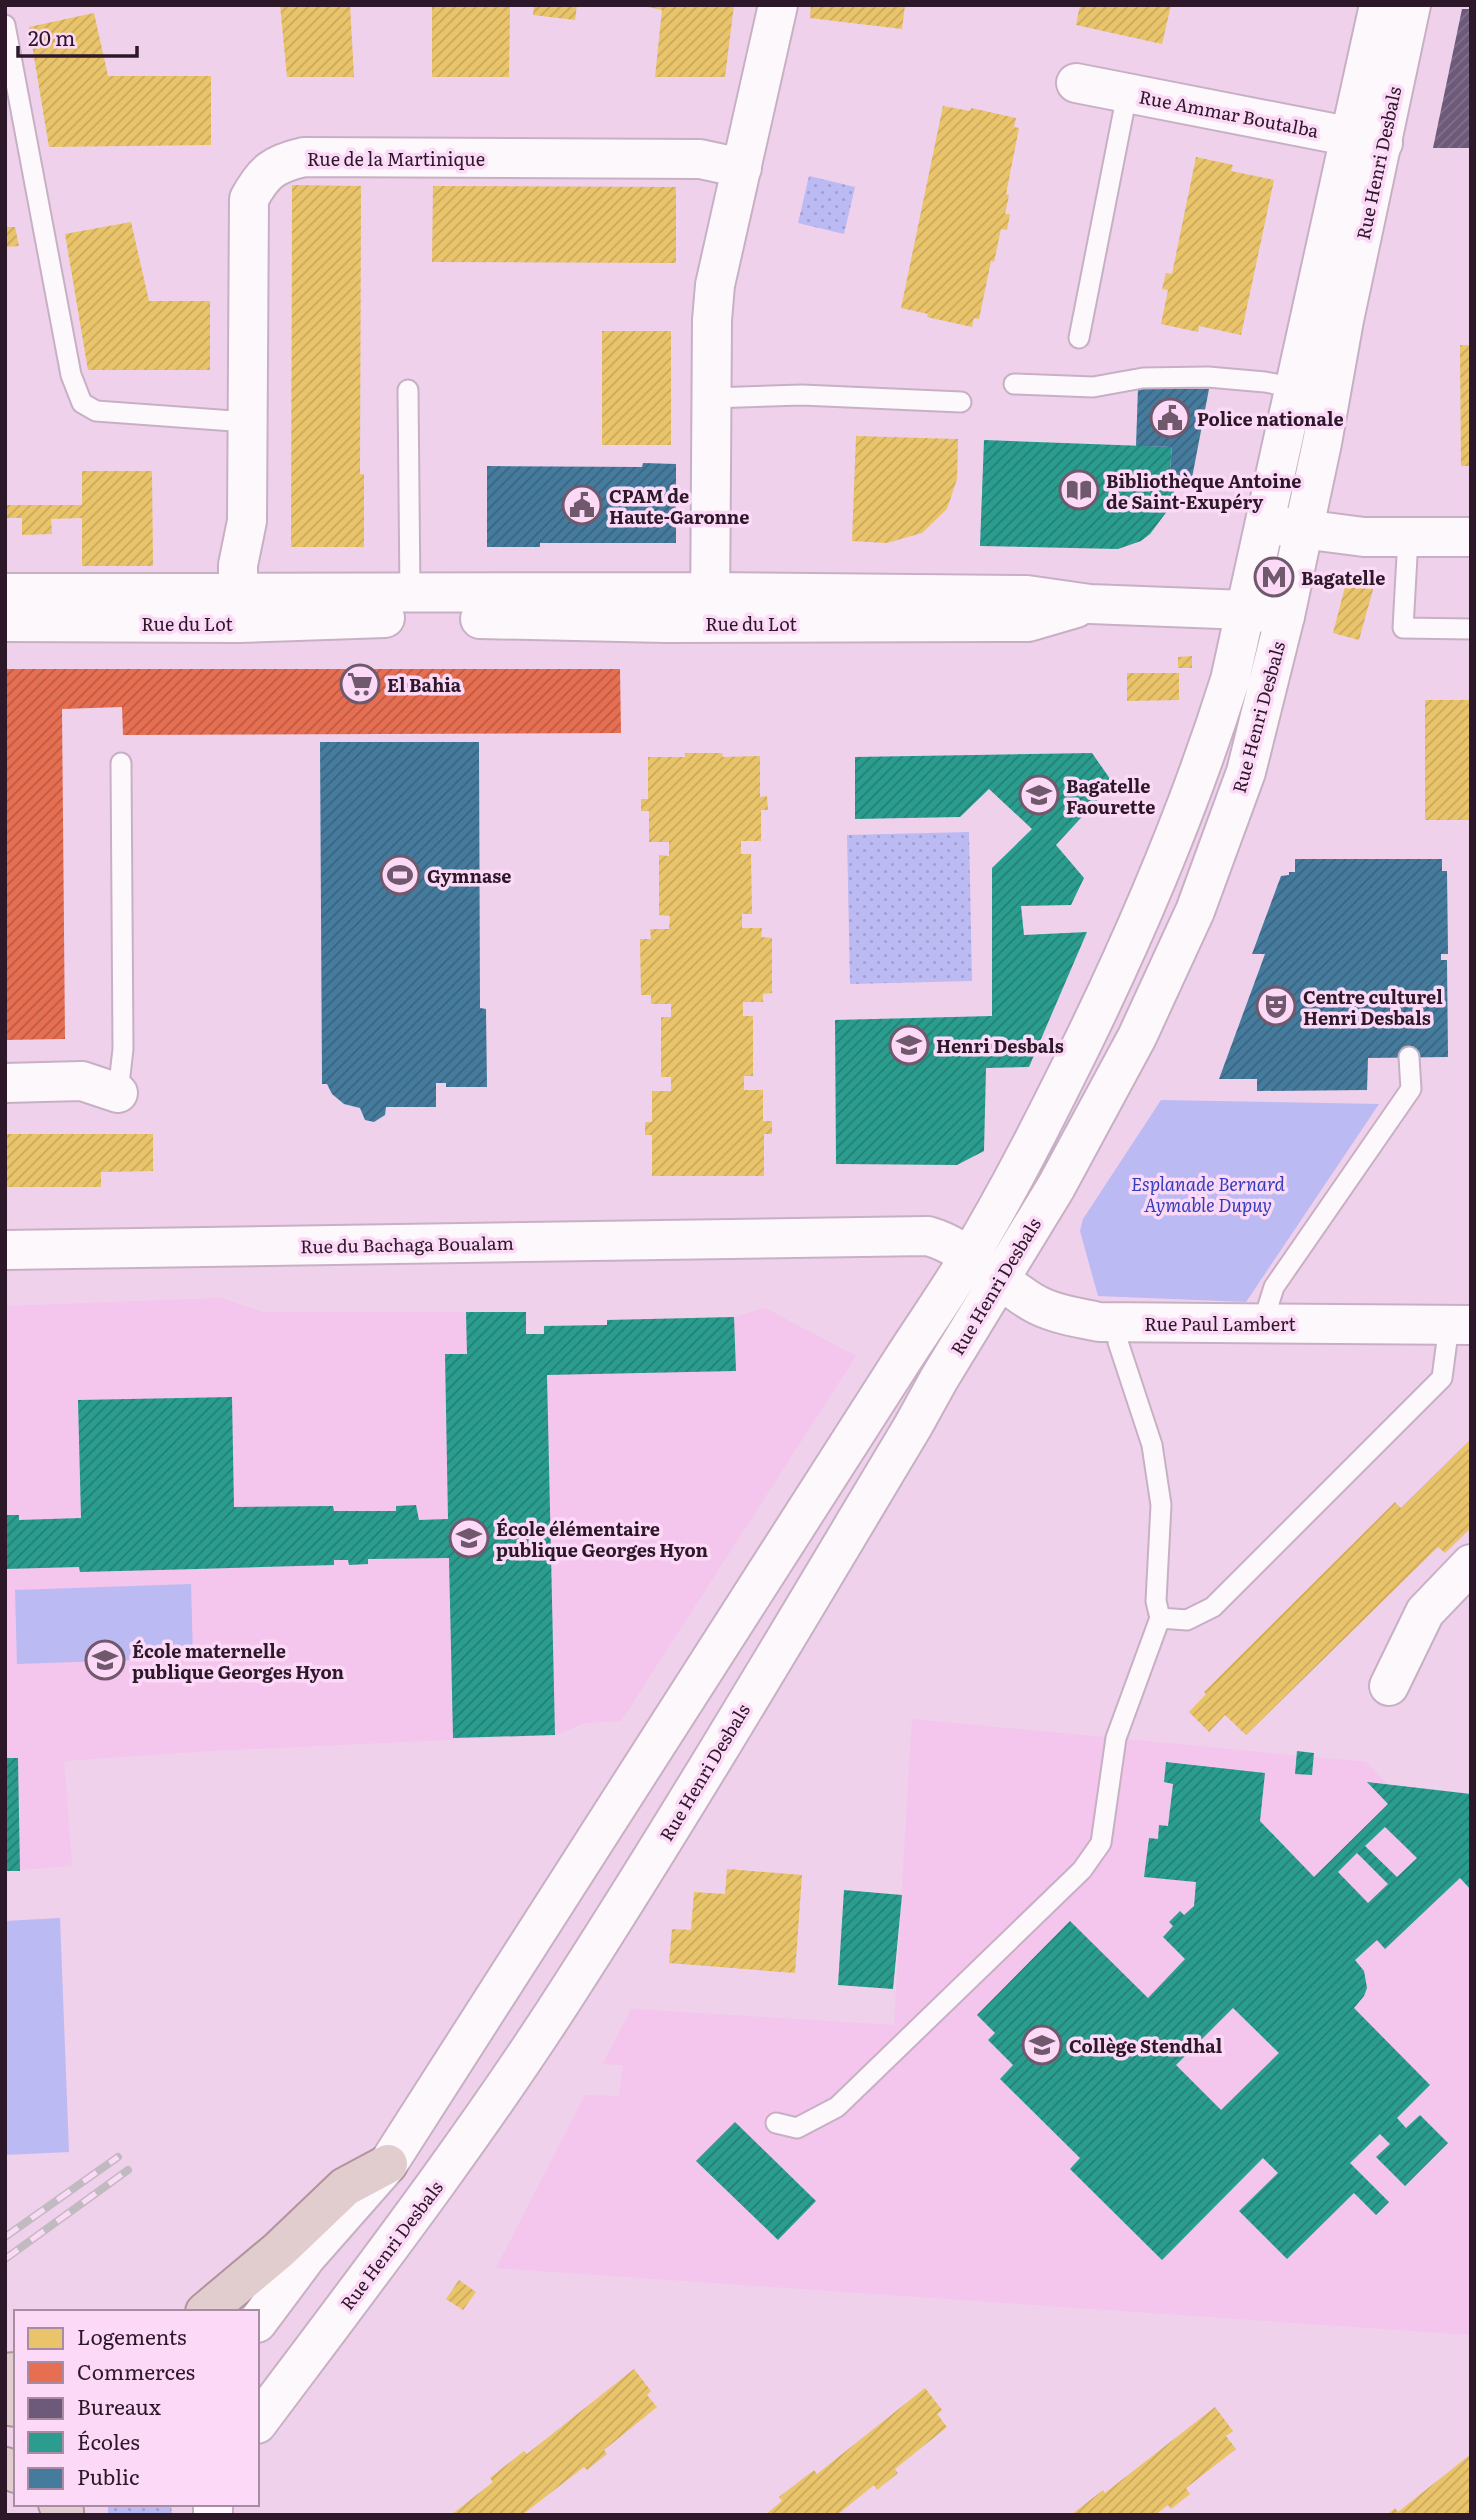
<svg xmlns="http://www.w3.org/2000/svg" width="1476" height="2520" viewBox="0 0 1476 2520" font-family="Literata,serif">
	<defs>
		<pattern id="grass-dots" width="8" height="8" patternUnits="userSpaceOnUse" patternTransform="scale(1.75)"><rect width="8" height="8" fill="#bcbaf2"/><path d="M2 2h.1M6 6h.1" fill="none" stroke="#a29fd0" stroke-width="1.8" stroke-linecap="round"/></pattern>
		<pattern id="homes-hatch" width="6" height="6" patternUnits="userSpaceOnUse" patternTransform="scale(1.75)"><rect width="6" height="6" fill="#e9c46a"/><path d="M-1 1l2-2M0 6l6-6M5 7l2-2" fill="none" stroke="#c8a85c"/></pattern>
		<pattern id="shops-hatch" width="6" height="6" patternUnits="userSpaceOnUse" patternTransform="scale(1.75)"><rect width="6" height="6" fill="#e76f51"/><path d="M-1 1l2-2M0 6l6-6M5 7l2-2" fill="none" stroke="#bb5a43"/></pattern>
		<pattern id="offices-hatch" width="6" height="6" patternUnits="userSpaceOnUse" patternTransform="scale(1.75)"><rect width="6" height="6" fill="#6d597a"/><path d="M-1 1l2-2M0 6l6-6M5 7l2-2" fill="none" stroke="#82718b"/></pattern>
		<pattern id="schools-hatch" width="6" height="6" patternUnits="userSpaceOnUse" patternTransform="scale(1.75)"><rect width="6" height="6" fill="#2a9d8f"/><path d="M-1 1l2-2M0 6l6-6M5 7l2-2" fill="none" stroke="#247f75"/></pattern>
		<pattern id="public-hatch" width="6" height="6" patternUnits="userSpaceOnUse" patternTransform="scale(1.75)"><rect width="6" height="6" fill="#457b9d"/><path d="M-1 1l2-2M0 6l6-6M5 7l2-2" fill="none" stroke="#3a6480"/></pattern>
	</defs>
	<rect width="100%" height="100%" fill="#efd1eb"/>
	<!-- built -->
	<path fill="#f4c5ed" d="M221,1298L263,1312H526L527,1334H543L544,1326L607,1325V1320L734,1317L765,1308L856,1356L621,1721L585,1723L555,1735L209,1751L64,1761L72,1866L5,1871V1306Z
		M912,1719L1366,1762L1389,1785L1471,1794V2335L496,2268L585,2095L619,2096L623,2065L603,2064L631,2009L894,2025Z"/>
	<!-- grass -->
	<path fill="url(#grass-dots)" d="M809,176L855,187L844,234L798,223Z
		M969,832L972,981L850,984L847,835Z
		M108,2504H171L172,2515H108Z"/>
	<!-- garden -->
	<path fill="#bcbaf2" d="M1161,1100L1379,1104L1246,1302L1098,1296L1080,1231L1083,1219Z
		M191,1584L193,1658L17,1664L15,1590Z
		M60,1918L69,2152L5,2155V1921Z"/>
	<!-- homes -->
	<path fill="url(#homes-hatch)" d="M280,5H350L354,77H287Z
		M432,5H510L509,77H432Z
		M534,5H577L575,20L533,15Z
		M638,5H734L725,77H655L662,10Z
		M811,5H905L902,29L810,18Z
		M1080,5H1171L1162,44L1076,25Z
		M94,13L108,76H211V145L49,147L29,27Z
		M943,106L970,111L971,108L1016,118L1014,127L1019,128L1006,194L1009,195L1005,214H1010L1007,230L1001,229L994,262L991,261L979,319L974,318L972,327L927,317L928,314L901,308Z
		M1196,157L1233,165L1231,171L1274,180L1241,335L1199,326L1198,332L1161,324L1168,290L1162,289L1166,273L1172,274Z
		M292,185L361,186L360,474H364V547H291Z
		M433,186L676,187V263L432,262Z
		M131,222L149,301H210V370H88L65,234Z
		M5,227H15L19,246L5,247Z
		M602,331H671V445H602Z
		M1460,345H1471V466H1461Z
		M856,436L958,439L957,479L947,509L922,533L887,543L852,541Z
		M82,471H152L153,566H82V518L51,519L52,534L22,535V518H5V505H82Z
		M1347,579L1374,586L1359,640L1333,633Z
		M1192,656V668H1178V657Z
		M1127,673H1179V700L1127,701Z
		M1425,700H1471V820H1425Z
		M685,753H722L723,757L760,756V797L767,796L768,810H761V841H741V854H751L752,914H742V928H762L761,937L772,938V993L763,994V1002H743V1016H753V1076H744V1090H763V1121H772V1134H764V1176H652V1135H645V1122H652V1091H671V1077H661V1017H671V1004H651V995H641L640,939H651L650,929H669L670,916L659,915V855L669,856V842H649V811H641V799H648V757H685Z
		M5,1134H153V1171L101,1172V1187H5Z
		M1471,1439V1528L1445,1553L1438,1547L1246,1735L1225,1715L1209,1732L1189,1712L1206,1694L1204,1692L1395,1502L1401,1508Z
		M727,1869L802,1875L795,1973L669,1963L672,1929L691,1930L694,1892L725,1894Z
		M459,2280L476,2292L463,2310L446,2299Z
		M634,2369L651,2391L647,2395L657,2407L604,2450L607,2454L587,2470L584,2467L522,2515H451L493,2482L490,2478L524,2451L527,2454Z
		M925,2388L942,2410L937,2414L947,2427L895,2469L898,2473L877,2490L874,2485L837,2515H765L782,2501L779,2497L814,2470L817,2474Z
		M1215,2407L1233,2431L1226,2436L1236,2449L1186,2488L1190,2494L1171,2509L1168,2505L1155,2515H1071L1103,2490L1105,2493Z
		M1471,2454V2515H1387L1395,2508L1398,2512Z"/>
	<!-- shops -->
	<path fill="url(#shops-hatch)" d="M5,669H620L621,733L123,735L122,707L62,709L65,1039L5,1040Z"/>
	<!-- offices -->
	<path fill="url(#offices-hatch)" d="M1462,9H1471V148H1433Z"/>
	<!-- schools -->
	<path fill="url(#schools-hatch)" fill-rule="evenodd" d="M984,440L1172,447L1169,483H1176L1171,506L1150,534L1141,541L1118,549L980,546Z
		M1092,753L1113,783L1056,845L1084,878L1071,905L1021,906L1024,935L1087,932L1029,1067L986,1068L984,1151L957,1165L836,1164L835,1020L992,1016V868L1032,829L989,789L960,817L855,819V757Z
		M466,1312H526V1334H544V1326L607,1325V1320L734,1317L736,1371L547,1375L555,1735L453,1738L449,1558L368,1559V1564L349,1565L348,1560H334V1565L198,1569L80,1572L79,1567L5,1569V1515H19V1520L81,1518L78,1400L232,1397L234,1507L333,1506L334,1511H396V1506L416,1505L419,1520L448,1519L445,1354H467Z
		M1297,1751L1314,1753L1312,1775L1295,1774Z
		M5,1758H18L20,1871H5Z
		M1166,1762L1265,1773L1260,1821L1314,1877L1388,1804L1367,1782L1471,1794V1890L1460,1878L1385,1949L1377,1940L1355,1960L1364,1971L1367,1988L1364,1996L1354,2008L1430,2085L1397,2118L1406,2128L1420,2115L1448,2143L1405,2186L1376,2157L1390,2144L1380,2134L1350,2163L1389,2202L1376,2215L1354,2193L1287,2259L1239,2211L1278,2173L1263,2158L1162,2260L1070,2169L1080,2158L1000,2079L1013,2065L988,2040L995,2033L977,2015L1070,1921L1148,1998L1185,1959L1163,1937L1173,1926L1169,1922L1180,1911L1184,1915L1194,1906L1196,1882L1144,1877L1149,1838L1158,1839L1159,1825L1168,1826L1173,1784L1164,1782ZM1385,1827L1417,1858L1397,1877L1365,1846ZM1357,1853L1388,1884L1368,1903L1338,1872ZM1233,2008L1279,2053L1221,2110L1176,2065Z
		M844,1890L902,1895L893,1989L838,1985Z
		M735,2122L816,2201L778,2240L696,2161Z"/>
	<!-- public -->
	<path fill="url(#public-hatch)" d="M1138,388L1209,389L1191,483H1169L1172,447L1136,446Z
		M643,463L676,464V543H540V547H487V466L642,467Z
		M320,742H479L480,1008L486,1009L487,1087H446V1083H436V1107H386L385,1115L374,1122L365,1120L360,1108L344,1104L332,1094L327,1084H322Z
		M1295,859H1442V871H1447L1448,954H1441V960H1447L1448,1057L1368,1058L1367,1090L1257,1091V1079H1219L1265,954H1252L1281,876L1289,875V872H1295Z"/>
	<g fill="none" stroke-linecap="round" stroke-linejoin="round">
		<defs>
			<path id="service" d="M5,25L71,375L82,403L96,411L247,422
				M1079,338L1127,94
				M1014,384L1093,387L1143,378L1208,377L1265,382L1296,388
				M408,390L410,594
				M711,398L802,395L961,402
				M1408,538L1403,628L1471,629
				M118,1093L123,1049L121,763
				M1118,1322V1342L1152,1445L1161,1505L1156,1601L1160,1618L1187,1620L1213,1607L1442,1378L1449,1325
				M1263,1322L1274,1287L1411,1089L1409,1057
				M776,2123L797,2128L837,2107L1082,1870L1101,1843L1116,1738L1160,1618"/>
			<path id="minor" d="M1076,83L1383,143
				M1271,525L1364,537H1471
				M5,593L710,592L1027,595L1090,604L1246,610L1285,616
				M238,617V565L247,521L249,199C264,171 274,164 304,157L700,159L742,168
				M710,617L712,320L715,285L778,5
				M480,619L666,623L997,622H1028L1076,608
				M5,622L238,623L385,618
				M5,1083L82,1081L118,1093
				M5,1250L928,1236C967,1247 997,1281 1032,1302C1052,1314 1076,1317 1099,1322L1471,1325
				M1389,1686L1425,1612L1471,1564"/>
			<path id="tertiary" d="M257,2323L307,2256L388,2164L903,1359C925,1325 948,1292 969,1257C1011,1187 1047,1115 1083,1042C1140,925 1191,804 1230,680L1379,5
				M257,2424C365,2280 475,2137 572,1985C690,1801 801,1613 913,1426L939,1379L1056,1187L1137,1037L1195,911L1246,772L1285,616L1322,443L1344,320L1411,5"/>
			<path id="secondary" d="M213,2504V2515"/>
			<path id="motorway" d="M205,2312L279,2250L345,2187L388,2164
				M5,2373L16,2372
				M5,2405L16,2407
				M5,2467L16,2473
				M58,2504L64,2511"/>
		</defs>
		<!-- service casing -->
		<use href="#service" stroke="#c8b0c4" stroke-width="23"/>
		<!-- minor casing -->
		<use href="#minor" stroke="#c8b0c4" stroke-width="42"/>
		<!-- tertiary casing -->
		<use href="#tertiary" stroke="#c8b0c4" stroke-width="42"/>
		<!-- secondary casing -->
		<use href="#secondary" stroke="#c8b0c4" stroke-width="42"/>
		<!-- motorway casing -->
		<use href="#motorway" stroke="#b2939d" stroke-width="42"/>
		<!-- service -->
		<use href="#service" stroke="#fdf8fc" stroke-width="19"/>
		<!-- minor -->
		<use href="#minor" stroke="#fdf8fc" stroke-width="38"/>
		<!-- tertiary -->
		<use href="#tertiary" stroke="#fdf8fc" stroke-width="38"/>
		<!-- secondary -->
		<use href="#secondary" stroke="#fdf8fc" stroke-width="38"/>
		<!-- motorway -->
		<use href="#motorway" stroke="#e1cdce" stroke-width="38"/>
		<defs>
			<path id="rail" d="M5,2237L118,2157
				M5,2259L128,2170"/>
		</defs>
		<!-- rail casing -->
		<use href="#rail" stroke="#c1bac0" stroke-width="8"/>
		<!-- rail -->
		<use href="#rail" stroke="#fcd9f6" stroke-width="5" stroke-dasharray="16" stroke-linecap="butt"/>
	</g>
	<!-- icons -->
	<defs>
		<symbol id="civic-ring" viewBox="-11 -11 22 22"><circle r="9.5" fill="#fcd9f6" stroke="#70596d" stroke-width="1.5"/><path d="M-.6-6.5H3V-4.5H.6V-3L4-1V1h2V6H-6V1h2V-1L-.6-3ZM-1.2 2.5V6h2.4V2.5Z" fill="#70596d"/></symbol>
		<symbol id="library-ring" viewBox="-11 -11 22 22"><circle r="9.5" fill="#fcd9f6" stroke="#70596d" stroke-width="1.5"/><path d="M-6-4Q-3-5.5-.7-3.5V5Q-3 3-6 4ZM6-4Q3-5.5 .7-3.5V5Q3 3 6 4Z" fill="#70596d"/></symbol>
		<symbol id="metro-ring" viewBox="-11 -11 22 22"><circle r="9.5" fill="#fcd9f6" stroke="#70596d" stroke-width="1.5"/><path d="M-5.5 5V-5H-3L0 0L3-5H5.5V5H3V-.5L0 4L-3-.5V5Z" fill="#70596d"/></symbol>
		<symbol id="supermarket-ring" viewBox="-11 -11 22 22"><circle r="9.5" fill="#fcd9f6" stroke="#70596d" stroke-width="1.5"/><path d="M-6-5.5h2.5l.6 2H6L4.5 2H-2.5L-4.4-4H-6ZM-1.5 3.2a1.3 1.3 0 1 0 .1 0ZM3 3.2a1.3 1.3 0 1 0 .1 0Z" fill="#70596d"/></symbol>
		<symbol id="school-ring" viewBox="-11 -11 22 22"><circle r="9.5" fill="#fcd9f6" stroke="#70596d" stroke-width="1.5"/><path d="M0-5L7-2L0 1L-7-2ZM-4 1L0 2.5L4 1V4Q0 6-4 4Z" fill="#70596d"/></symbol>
		<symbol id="stadium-ring" viewBox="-11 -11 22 22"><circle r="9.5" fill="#fcd9f6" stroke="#70596d" stroke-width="1.5"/><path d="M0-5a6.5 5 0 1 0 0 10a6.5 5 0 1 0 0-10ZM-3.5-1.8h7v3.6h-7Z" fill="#70596d"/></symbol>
		<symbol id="theatre-ring" viewBox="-11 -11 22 22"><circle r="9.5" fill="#fcd9f6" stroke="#70596d" stroke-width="1.5"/><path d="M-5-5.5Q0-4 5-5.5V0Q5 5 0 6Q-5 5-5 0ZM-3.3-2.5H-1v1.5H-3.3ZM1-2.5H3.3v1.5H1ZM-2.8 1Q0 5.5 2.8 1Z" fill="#70596d"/></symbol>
	</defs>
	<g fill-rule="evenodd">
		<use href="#civic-ring" x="1148" y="396" width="44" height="44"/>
		<use href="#library-ring" x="1057" y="468" width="44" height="44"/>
		<use href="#civic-ring" x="560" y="483" width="44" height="44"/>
		<use href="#metro-ring" x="1252" y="555" width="44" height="44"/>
		<use href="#supermarket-ring" x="338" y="662" width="44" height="44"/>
		<use href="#school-ring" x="1017" y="773" width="44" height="44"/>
		<use href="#stadium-ring" x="378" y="853" width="44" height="44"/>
		<use href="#theatre-ring" x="1254" y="984" width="44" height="44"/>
		<use href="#school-ring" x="887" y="1023" width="44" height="44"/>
		<use href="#school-ring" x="447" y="1516" width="44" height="44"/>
		<use href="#school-ring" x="83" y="1638" width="44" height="44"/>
		<use href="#school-ring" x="1020" y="2023" width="44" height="44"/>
	</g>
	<g text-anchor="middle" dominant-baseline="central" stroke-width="7" stroke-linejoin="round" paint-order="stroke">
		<!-- street labels -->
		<g font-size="18" fill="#2c1829" stroke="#fcd9f6">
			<text transform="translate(1229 113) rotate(11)">Rue Ammar Boutalba</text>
			<text x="396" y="158">Rue de la Martinique</text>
			<text transform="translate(1378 163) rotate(-78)">Rue Henri Desbals</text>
			<text x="187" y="623">Rue du Lot</text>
			<text x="751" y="623">Rue du Lot</text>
			<text transform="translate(1258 717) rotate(-75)">Rue Henri Desbals</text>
			<text transform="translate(407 1244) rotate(-1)">Rue du Bachaga Boualam</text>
			<text transform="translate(995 1286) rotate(-59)">Rue Henri Desbals</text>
			<text x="1220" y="1323">Rue Paul Lambert</text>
			<text transform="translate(704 1772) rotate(-59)">Rue Henri Desbals</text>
			<text transform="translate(391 2245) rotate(-53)">Rue Henri Desbals</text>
		</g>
		<!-- poi labels -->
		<g font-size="18" font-weight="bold" fill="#2c1829" stroke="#fcd9f6" text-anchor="start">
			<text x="1197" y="418">Police nationale</text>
			<text x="1106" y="480">Bibliothèque Antoine<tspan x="1106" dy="21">de Saint-Exupéry</tspan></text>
			<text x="609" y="495">CPAM de<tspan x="609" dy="21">Haute-Garonne</tspan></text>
			<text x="1301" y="577">Bagatelle</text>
			<text x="387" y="684">El Bahia</text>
			<text x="1066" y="785">Bagatelle<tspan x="1066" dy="21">Faourette</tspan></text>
			<text x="427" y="875">Gymnase</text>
			<text x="1303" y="996">Centre culturel<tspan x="1303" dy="21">Henri Desbals</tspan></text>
			<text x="936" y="1045">Henri Desbals</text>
			<text x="496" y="1528">École élémentaire<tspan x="496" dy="21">publique Georges Hyon</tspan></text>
			<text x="132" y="1650">École maternelle<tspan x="132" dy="21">publique Georges Hyon</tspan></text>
			<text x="1069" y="2045">Collège Stendhal</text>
		</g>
		<!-- park labels -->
		<g font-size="18" font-style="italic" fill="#323db9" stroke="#fcd9f6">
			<text x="1208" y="1183">Esplanade Bernard<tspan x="1208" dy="21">Aymable Dupuy</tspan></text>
		</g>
	</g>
	<!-- border -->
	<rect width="1476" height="2520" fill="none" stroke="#2c1829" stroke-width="14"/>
	<!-- legend -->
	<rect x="14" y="2310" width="245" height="196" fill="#fcd9f6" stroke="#a98ca4" stroke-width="2"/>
	<rect x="28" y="2328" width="35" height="21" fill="#e9c46a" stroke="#a98ca4" stroke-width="2"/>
	<text x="77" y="2345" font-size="21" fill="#2c1829">Logements</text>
	<rect x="28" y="2362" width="35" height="21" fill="#e76f51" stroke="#a98ca4" stroke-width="2"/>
	<text x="77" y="2380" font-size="21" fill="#2c1829">Commerces</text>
	<rect x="28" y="2398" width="35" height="21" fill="#6d597a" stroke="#a98ca4" stroke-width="2"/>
	<text x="77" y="2415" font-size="21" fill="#2c1829">Bureaux</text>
	<rect x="28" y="2432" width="35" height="21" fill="#2a9d8f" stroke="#a98ca4" stroke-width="2"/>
	<text x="77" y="2450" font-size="21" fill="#2c1829">Écoles</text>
	<rect x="28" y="2468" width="35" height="21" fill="#457b9d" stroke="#a98ca4" stroke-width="2"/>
	<text x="77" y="2485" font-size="21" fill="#2c1829">Public</text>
	<!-- scale -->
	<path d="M18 46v10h119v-10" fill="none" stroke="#2c1829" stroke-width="3.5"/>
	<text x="28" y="46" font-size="21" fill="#2c1829" stroke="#fcd9f6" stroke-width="5" paint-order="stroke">20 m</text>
</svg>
